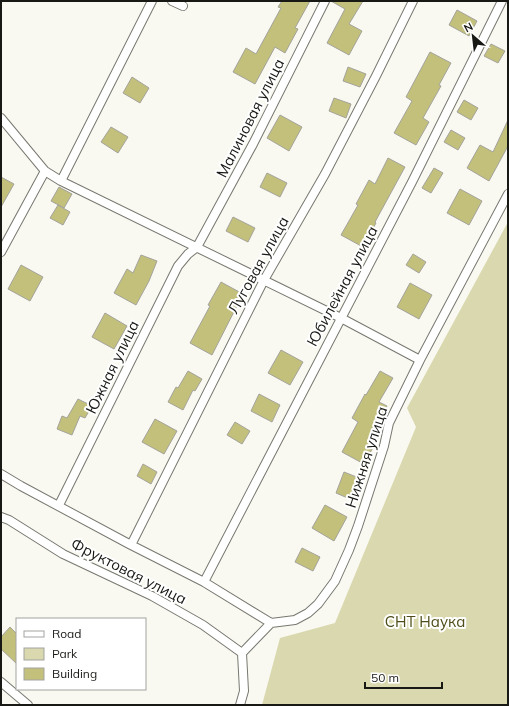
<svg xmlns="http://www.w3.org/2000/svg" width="509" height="706" viewBox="0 0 509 706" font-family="Mulish,sans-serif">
	<rect width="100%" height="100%" fill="#f9f9f1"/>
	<!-- green -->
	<path fill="#d9d8af" d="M508,222V705H262L280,638L335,623L416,427L407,408Z"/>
	<!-- building -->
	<path fill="#c3c07c" stroke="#a3a39b" d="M282,1H310L295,28L298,29L285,53L275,47L255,84L233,72L246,48L256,54L281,8L278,7Z
		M331,1H363L349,24L362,31L349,55L327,43L345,9Z
		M457,10L477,21L469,36L449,25Z
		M491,44L505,51L498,63L484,56Z
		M430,52L451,63L439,85L441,86L423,118L429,122L416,145L394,133L412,101L406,97Z
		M348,67L366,74L360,87L343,81Z
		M132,77L149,88L140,103L123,93Z
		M334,98L351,104L346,118L329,111Z
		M464,100L478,108L471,120L457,112Z
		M280,115L302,127L289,151L267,138Z
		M508,120V146L489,181L467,168L480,145L493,152Z
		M111,127L128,137L118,153L101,142Z
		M451,130L465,138L458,150L444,142Z
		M388,158L405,167L375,222L376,223L363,247L341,235L358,205L356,204L369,180L375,184Z
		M434,168L443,173L431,193L422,188Z
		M267,173L287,183L280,197L260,187Z
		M1,177L14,184L1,207Z
		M59,187L72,194L64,208L51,201Z
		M460,189L482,201L469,225L447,213Z
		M58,205L70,212L63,225L50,218Z
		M233,217L255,228L248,242L226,231Z
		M413,254L426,262L419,273L406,265Z
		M141,255L157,261L149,281L136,305L114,293L127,269L133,273Z
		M21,265L43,277L30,301L8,289Z
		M221,282L243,294L212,355L190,343L210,306L208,305Z
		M410,283L432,295L419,319L397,307Z
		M105,313L127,326L114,349L92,337Z
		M281,350L303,362L290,385L268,373Z
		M188,371L202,379L195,391L193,390L183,410L168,402L176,387L178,388Z
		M380,371L393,378L379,402L387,406L370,437L377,440L364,464L342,452L358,422L352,418L365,394L366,395Z
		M259,394L280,405L272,422L251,411Z
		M78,399L92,406L85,418L80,416L72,435L57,429L62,416L67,418Z
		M155,419L177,431L164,454L142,442Z
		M235,422L250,431L242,444L227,435Z
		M143,464L157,472L151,484L137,476Z
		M344,472L359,478L350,499L336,493Z
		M325,505L347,517L334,541L312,528Z
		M302,548L320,557L313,571L295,562Z
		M10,627L17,634V664L1,649V637Z"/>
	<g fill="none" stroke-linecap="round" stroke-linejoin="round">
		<defs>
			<path id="minor" d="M172,1L183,6
				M1,118L45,171L61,181L341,318L420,360
				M61,181L152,1
				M1,252L45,171
				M1,474L21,486L131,545L204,582L271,623
				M59,505L178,266L188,254L197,247L253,144L325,1
				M1,517L9,520L63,554L152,596L203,625L242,653
				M131,545L264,280L325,174L376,76L413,1
				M204,582L412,182L502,1
				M242,653L271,623L295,620L308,613L318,604L335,581L349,550L358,526L384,446L389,423L420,360L508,194
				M1,682L28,705
				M240,705L244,691L242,653"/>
		</defs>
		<!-- minor casing -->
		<use href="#minor" stroke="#787871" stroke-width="10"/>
		<!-- minor -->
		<use href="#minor" stroke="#fff" stroke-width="8"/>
	</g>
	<g text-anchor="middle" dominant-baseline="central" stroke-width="4" stroke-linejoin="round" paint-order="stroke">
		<!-- street labels -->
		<g font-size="15" fill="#181815" stroke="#fff">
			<text transform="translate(250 118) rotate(-63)">Малиновая улица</text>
			<text transform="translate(258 265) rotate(-61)">Луговая улица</text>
			<text transform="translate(342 286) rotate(-62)">Юбилейная улица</text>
			<text transform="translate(112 367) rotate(-64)">Южная улица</text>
			<text transform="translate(366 457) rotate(-72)">Нижняя улица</text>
			<text transform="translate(129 571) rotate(27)">Фруктовая улица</text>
		</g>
		<!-- park labels -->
		<g font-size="15" fill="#4f4d19" stroke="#fff">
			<text x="425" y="621">СНТ Наука</text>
		</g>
	</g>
	<!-- border -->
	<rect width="509" height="706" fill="none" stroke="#181815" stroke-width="4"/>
	<!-- legend -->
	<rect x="16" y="618" width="130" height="72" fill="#ffffff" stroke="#a3a3a1"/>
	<rect x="24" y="631" width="20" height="6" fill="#ffffff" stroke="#a3a3a1"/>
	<text x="52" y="638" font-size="12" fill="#181815">Road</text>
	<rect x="24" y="648" width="20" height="12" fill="#d9d8af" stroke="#a3a3a1"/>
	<text x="52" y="658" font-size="12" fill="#181815">Park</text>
	<rect x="24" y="668" width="20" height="12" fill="#c3c07c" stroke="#a3a3a1"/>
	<text x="52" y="678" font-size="12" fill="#181815">Building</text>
	<!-- north arrow -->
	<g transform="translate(473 36) rotate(332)" stroke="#ffffff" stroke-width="3" paint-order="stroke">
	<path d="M0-3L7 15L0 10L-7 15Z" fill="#181815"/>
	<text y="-6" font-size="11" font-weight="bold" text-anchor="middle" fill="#181815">N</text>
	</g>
	<!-- scale -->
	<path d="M365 682v6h77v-6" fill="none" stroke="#181815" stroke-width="2"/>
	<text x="371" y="682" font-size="12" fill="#181815" stroke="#ffffff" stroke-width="3" paint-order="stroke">50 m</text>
</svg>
